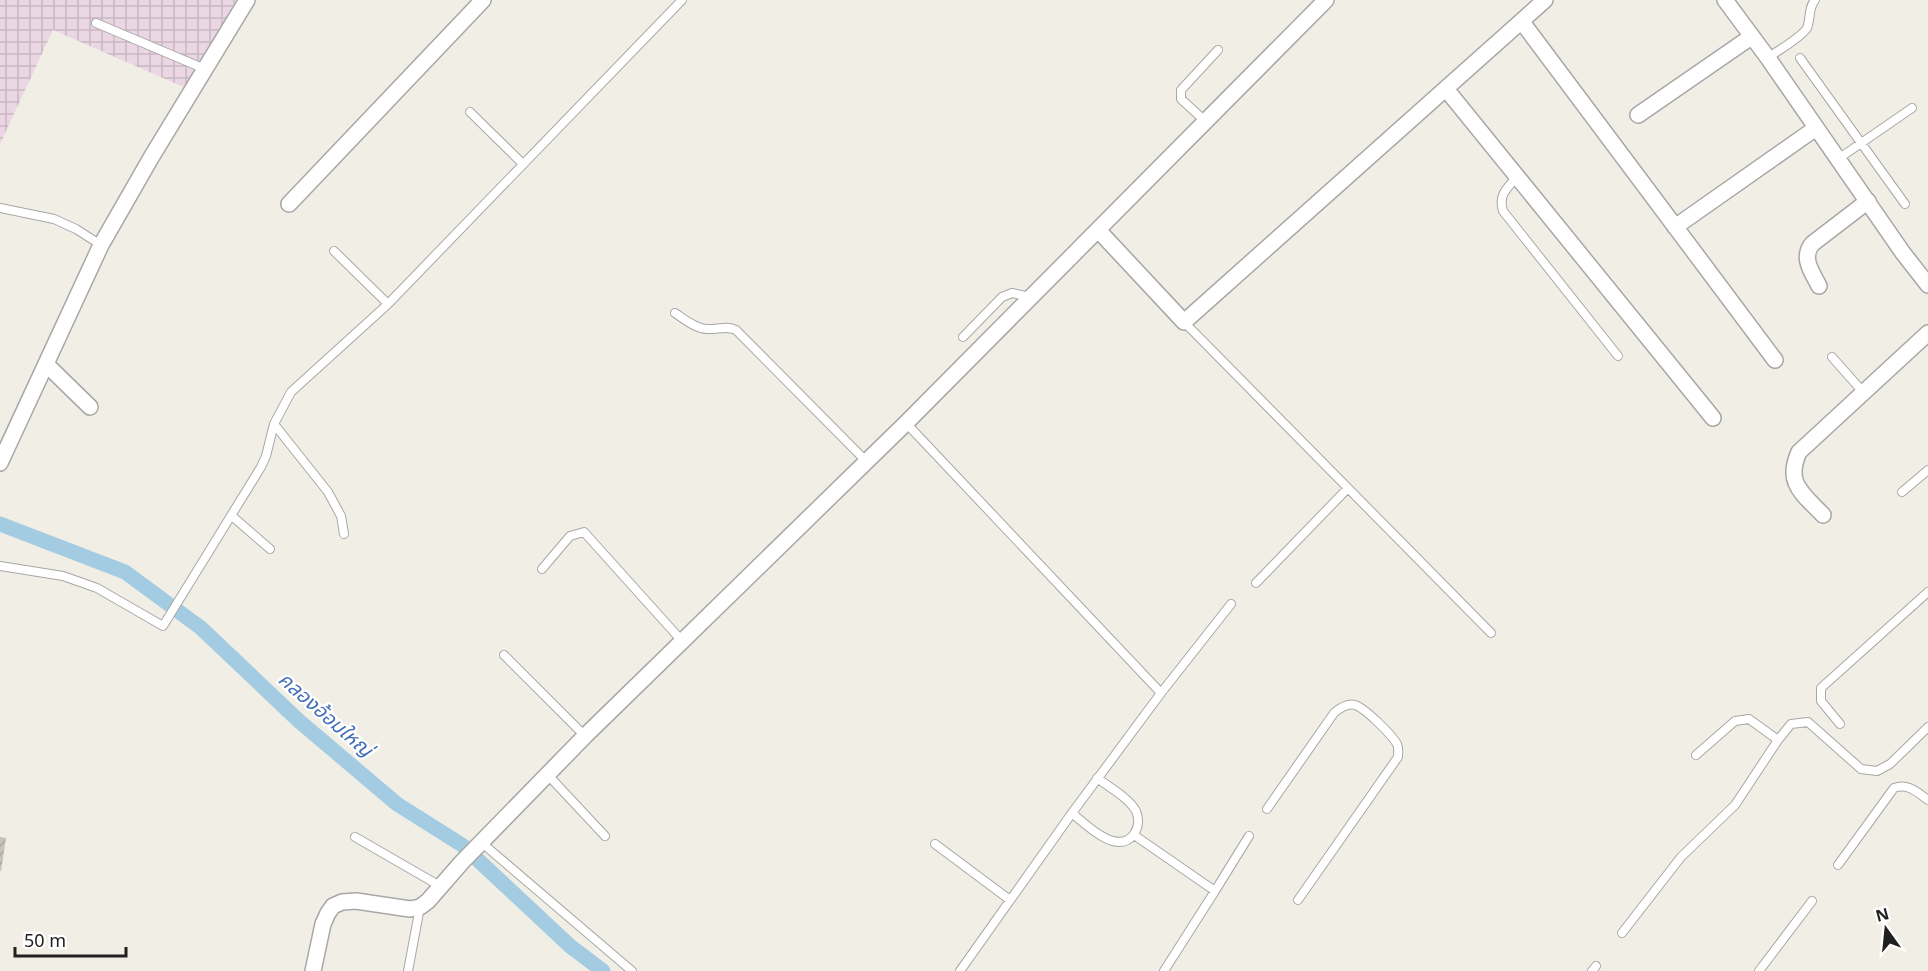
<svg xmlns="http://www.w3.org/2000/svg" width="1928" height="971" viewBox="0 0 1928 971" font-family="'Noto Sans','Noto Sans Thai',sans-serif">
	<defs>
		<pattern id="industrial-grid" width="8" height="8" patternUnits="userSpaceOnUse" patternTransform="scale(1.5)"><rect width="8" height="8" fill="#ebd7e4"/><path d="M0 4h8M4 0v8" fill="none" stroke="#c9b8c3"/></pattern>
		<pattern id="building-hatch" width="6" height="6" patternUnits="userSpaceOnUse" patternTransform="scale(1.5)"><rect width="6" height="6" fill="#c9c2b8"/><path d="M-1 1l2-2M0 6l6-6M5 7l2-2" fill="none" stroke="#aca69e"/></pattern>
	</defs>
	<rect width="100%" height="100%" fill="#f1efe5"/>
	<!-- industrial -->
	<path fill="url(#industrial-grid)" d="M0,0H236L188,89L53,30L0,144Z"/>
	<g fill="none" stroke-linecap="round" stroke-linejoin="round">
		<!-- canal -->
		<path stroke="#a3cbe2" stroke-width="15" d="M0,524L125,572L201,628L299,721L397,804L462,845L570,946L603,971"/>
	</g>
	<!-- building -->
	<path fill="url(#building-hatch)" d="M0,837L6,838L1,871H0Z"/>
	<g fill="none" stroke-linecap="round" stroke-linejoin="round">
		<defs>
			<path id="service" d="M96,23L205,69
				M1768,58C1778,50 1801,38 1807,28C1811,18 1808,8 1815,0
				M1800,58L1905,204
				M470,112L523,164
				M1205,121L1181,99V90L1218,50
				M1838,159L1912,108
				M1517,177C1507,188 1498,195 1503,211L1618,356
				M0,208L54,219L76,229L101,245
				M334,251L388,304
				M675,313C684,319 696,329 707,329C717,330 726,325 736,330L866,461
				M1184,322L1491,633
				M963,337L1002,297L1012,293L1030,297
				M1832,357L1863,392
				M906,423L1161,693L1072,813L960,971
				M274,424L328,492L341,516L344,534
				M1902,492L1928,470
				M232,516L270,549
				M0,566L63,576L97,588L163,626L261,467L266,456L274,424L291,392L388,304L682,0
				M542,569L570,536L584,532L682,641
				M1256,583L1348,488
				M504,655L585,736
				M1161,693L1231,604
				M1840,724L1821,701V688L1928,592
				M1696,755L1735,721L1749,719L1778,740
				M547,774L605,836
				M1267,809L1334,713C1340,708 1347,703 1355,705C1365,708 1392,735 1397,744C1399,748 1398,752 1398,757L1298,900
				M1072,813C1085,824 1118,857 1134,834C1139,827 1139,818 1136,811C1129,798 1109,787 1097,778
				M1134,835L1215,891L1164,971
				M355,837L440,886
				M482,843L632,971
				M935,844L1010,900
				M1838,865L1894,788C1908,783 1917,792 1928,800
				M1215,891L1249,836
				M1622,933L1681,857L1735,805L1778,740L1791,724L1808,722L1861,769L1877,771L1890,764L1928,727
				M408,971L420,907
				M1592,971L1596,966
				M1759,971L1812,901"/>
			<path id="minor" d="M1725,0L1768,58L1903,253L1928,285
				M1522,22L1775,360
				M1446,89L1713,418
				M1638,115L1751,37
				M289,204L483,0
				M1675,227L1816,128
				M1099,231L1184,322L1545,0
				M1819,286C1812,272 1801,258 1812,244L1868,201
				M46,364L90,407
				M0,463L101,245L152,156L247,0
				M1823,515C1802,493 1785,483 1799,452L1928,333
				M313,971L323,924L328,913L333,906L342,902L356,901L410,909L420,907L428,901L462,862L585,736L906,423L1326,0"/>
		</defs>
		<!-- service casing -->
		<use href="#service" stroke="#a7a7a7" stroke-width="10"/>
		<!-- minor casing -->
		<use href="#minor" stroke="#a7a7a7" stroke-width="18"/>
		<!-- service -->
		<use href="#service" stroke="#fff" stroke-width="8"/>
		<!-- minor -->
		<use href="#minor" stroke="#fff" stroke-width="15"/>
	</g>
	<g text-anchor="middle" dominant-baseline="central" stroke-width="4.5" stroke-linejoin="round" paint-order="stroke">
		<!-- water labels -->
		<g font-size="20" font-style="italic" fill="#446eb7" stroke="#fff">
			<text transform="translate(326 714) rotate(41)">คลองอ้อมใหญ่</text>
		</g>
	</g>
	<!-- north arrow -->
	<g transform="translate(1886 929) rotate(345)" stroke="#ffffff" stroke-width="4.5" paint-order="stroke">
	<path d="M0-4.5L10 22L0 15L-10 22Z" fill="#202020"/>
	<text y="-9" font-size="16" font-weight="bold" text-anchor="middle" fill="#202020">N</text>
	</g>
	<!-- scale -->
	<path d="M15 947v9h111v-9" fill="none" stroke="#202020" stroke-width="3"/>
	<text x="24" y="947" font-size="18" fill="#202020" stroke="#ffffff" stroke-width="4.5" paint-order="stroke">50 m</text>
</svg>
